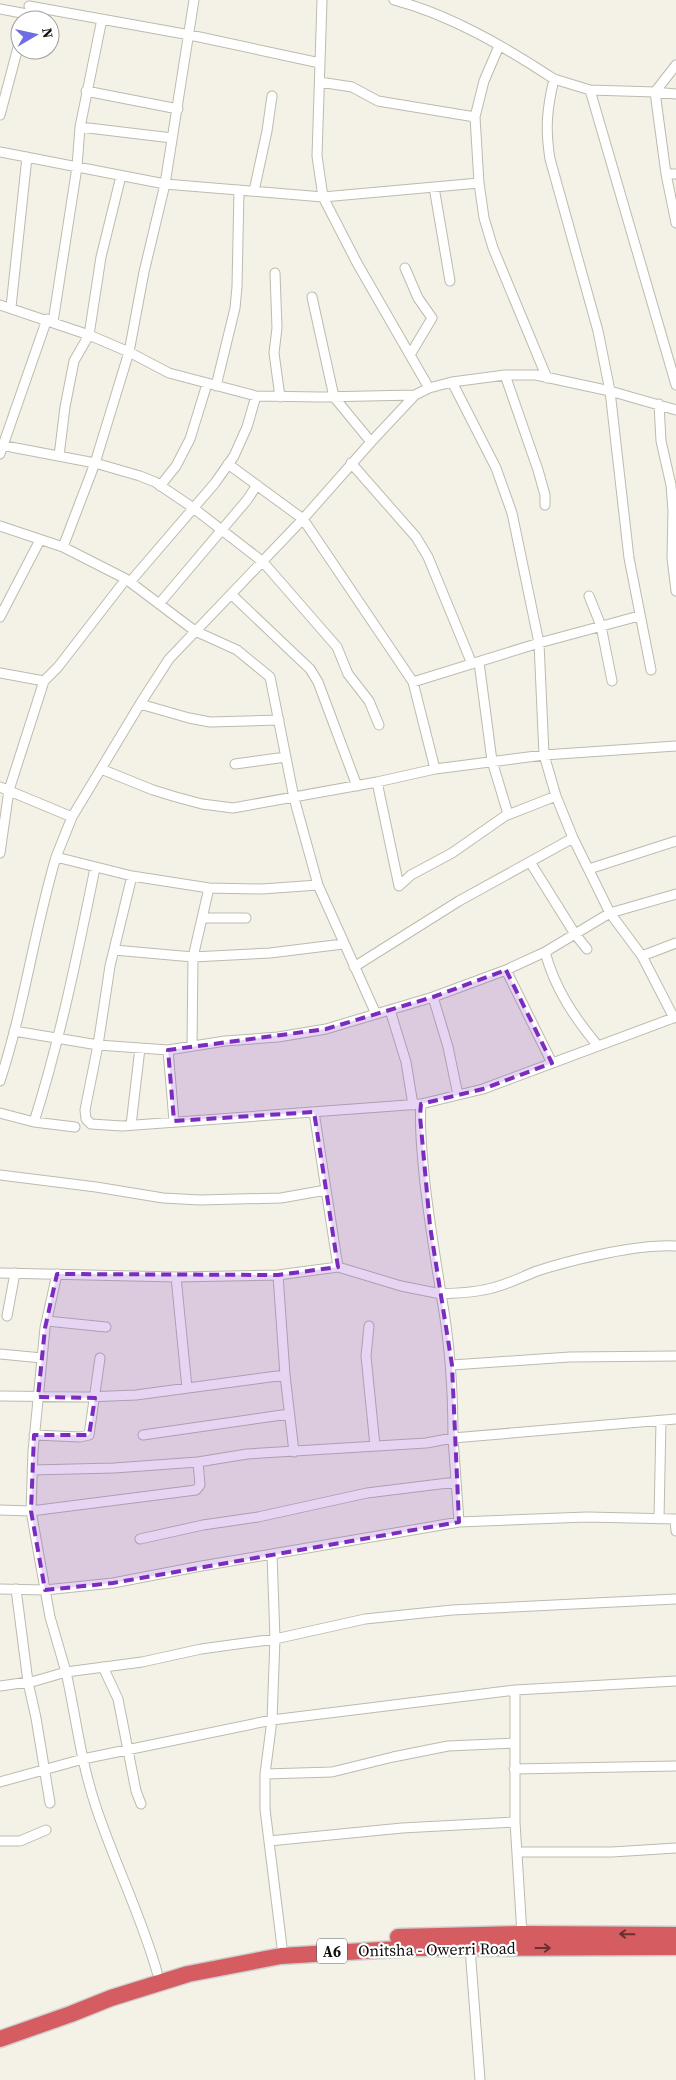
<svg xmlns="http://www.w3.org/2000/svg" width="676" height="2080" viewBox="0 0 676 2080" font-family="'Source Serif 4',serif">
	<rect width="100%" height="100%" fill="#f4f2e6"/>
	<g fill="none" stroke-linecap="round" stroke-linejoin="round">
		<defs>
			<path id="street" d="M322,0L317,156L323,197L357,263L429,388
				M394,0C451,15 505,47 554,79C547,109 545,128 550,159L598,331L610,391L629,558L651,670
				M29,6L190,35L320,63
				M0,9L27,14
				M499,46L484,81L475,117L479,183L484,218L493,248L547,378
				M554,79L590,90L655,92L676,65
				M320,82L352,87L378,101L475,117
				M590,90L676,385
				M86,91L178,109
				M676,94L655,92L666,174H676
				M0,115L20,40
				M80,127L172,138
				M0,152L165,184L323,197L479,183
				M666,174L676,223
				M434,187L450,281
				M254,191L267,131L272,96
				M405,268L418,298L432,318L410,355
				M275,273L277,328L274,353L280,397
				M312,297L334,397L371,442
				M0,305L89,335L129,352L169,373L256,396L320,397L415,395
				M11,307L27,157
				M53,322L77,167L80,127L102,19
				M505,375L538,470L545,495V505
				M452,382L496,468L512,513L539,643L544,755L556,796L573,838L610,913L642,956
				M216,386L235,308L237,287L239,190
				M659,404L661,441L671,485L673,511L672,558L676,591
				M0,445L95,463L140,476L155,482L192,507L263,562L337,647L348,674L369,701L379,725
				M0,454L47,319
				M59,456L65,407L74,361L89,335L101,257L121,176
				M351,463L416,537L428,557L472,664
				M228,464L303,519L413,682L435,769
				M160,486L176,466L190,439L207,384
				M0,526L63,547L126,579L195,631L237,650L270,677L294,798L318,885L376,1014
				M63,547L95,463L129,352L144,272L165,184L194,0
				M130,582L215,483L234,456L247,427L256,396
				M231,594L310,669L318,682L357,786
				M589,596L601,626L612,681
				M159,604L247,500L257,485
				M0,617L40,540
				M479,662L492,761L508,814
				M0,673L44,681
				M413,682L539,643L639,616
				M140,704L189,718L210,722L279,720
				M235,764L286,757
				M101,769L153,790L176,797L202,804L233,808L377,782L435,769L544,755L676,746
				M377,782L399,886
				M0,787L72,817
				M0,853L9,790L44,681L58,667L126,579
				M56,857L72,817L140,704L169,659L303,519L371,442L415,395L429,388L452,382L505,375H536L610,391L676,410
				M530,862L575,934L587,949
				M589,869L676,841
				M132,876L209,888L262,889L318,885
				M399,886L411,875L452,853L505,816L556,796
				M202,918H246
				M114,950L193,957L270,953L343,944
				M545,952C555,989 574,1017 598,1046
				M354,967L459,901L573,838
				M506,970L552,1063
				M433,997L448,1047L458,1095
				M390,1010L406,1062L413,1105
				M674,1018L642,956L676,943
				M14,1031L98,1045L168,1050L225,1041L278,1037L326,1029L433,997L506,970L545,952L610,913L676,894
				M192,1046L193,957L209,888
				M168,1050L174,1121
				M0,1081C24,1008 34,931 56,857L132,876L110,966L98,1045L85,1110L86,1119L91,1124L122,1126L421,1104L483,1089L676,1017
				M421,1104C419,1127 422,1151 424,1174C428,1215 435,1254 441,1294C455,1293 470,1293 483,1290C503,1287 519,1278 537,1271C574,1259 638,1244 676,1246
				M314,1112L338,1267
				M0,1113L34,1122L75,1127
				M34,1122C60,1040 78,952 95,868
				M131,1125L140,1048
				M0,1175L96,1187L163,1198L200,1200L281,1198L326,1190
				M0,1273L176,1277L278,1275L338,1267L401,1286L441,1294C450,1342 453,1389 453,1438L426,1443L247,1454L198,1462L200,1485L196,1490L31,1511L50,1617L66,1672L35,1681L0,1686
				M278,1275L285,1375L294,1452
				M176,1277L187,1388
				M7,1316L15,1273
				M47,1321L106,1327
				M369,1326L366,1356L375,1446
				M0,1354L42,1358
				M452,1365L570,1357L676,1356
				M0,1396L86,1397L136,1395L285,1375
				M34,1435L80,1437L89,1435L100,1358
				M143,1435L289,1414
				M32,1470L114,1468L198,1462
				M0,1510L31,1511L33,1451L45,1328L57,1274
				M659,1519L661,1421
				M675,1519L676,1531
				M459,1522L453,1438L676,1419
				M140,1539L203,1525L258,1517L367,1493L456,1482
				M272,1554L275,1639L272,1720L265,1774V1809L282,1947
				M0,1589L45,1590L113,1583L196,1567L459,1522L587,1517L676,1519
				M16,1589L28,1682L36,1718L50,1803
				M103,1667L118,1699L136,1791L141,1804
				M514,1769L676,1766
				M265,1774L332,1772L393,1757L448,1746L515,1743
				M0,1782L83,1759L272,1720L515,1690
				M0,1841H20L46,1830
				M269,1841L402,1828L515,1822
				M518,1852H612L676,1848
				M522,1934L515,1822V1690L676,1681
				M470,1948L480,2080
				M157,1972C141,1915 114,1862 96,1807C81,1763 76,1717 66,1672L142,1662L201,1649L275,1639L365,1619L452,1610L676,1599"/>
			<path id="highway" d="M398,1937L522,1934L676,1935
				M0,2039L71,2014L111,1998L188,1974L281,1956L413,1948L676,1947"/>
		</defs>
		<!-- street casing -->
		<use href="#street" stroke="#bcbbaf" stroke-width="11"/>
		<!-- highway casing -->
		<use href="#highway" stroke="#cfcfce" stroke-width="19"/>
		<!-- street -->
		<use href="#street" stroke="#fff" stroke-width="9"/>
		<!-- highway -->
		<use href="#highway" stroke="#d55c60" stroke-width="16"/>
	</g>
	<!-- one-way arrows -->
	<defs><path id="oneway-shaft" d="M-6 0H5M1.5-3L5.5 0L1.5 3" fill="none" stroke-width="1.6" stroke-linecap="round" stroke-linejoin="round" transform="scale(1.25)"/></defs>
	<g stroke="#683131">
		<use href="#oneway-shaft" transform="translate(627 1934) rotate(-179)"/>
		<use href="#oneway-shaft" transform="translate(543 1948)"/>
	</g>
	<!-- marked area -->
	<path fill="#7b2cbf" fill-opacity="0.2" stroke="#7b2cbf" stroke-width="4" stroke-dasharray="10 6" stroke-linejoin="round" d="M506,970L552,1063L483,1089L421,1104L420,1116L430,1226L452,1365L459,1522L113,1583L45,1590L31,1511L34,1435H89L95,1398L38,1397L45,1328L57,1274L278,1275L338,1267L314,1112L174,1121L168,1050L326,1029L433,997Z"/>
	<g text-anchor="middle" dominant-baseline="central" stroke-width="4.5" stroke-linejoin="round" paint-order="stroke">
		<!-- shield labels -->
		<rect fill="#fff" stroke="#575654" stroke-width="1" x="317" y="1938.5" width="30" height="25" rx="4"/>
		<g font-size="15" font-weight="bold" fill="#0f0e0a">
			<text x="332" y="1951">A6</text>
		</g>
		<!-- street labels -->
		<g font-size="16" fill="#0f0e0a" stroke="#fff">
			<text transform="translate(437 1949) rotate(-1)">Onitsha - Owerri Road</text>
		</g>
	</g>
	<!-- north arrow -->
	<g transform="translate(35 35) rotate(81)"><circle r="24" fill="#ffffff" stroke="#9f9f9d"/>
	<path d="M0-4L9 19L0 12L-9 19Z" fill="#6c6ce5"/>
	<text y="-8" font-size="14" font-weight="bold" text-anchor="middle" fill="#0f0e0a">N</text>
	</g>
</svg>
